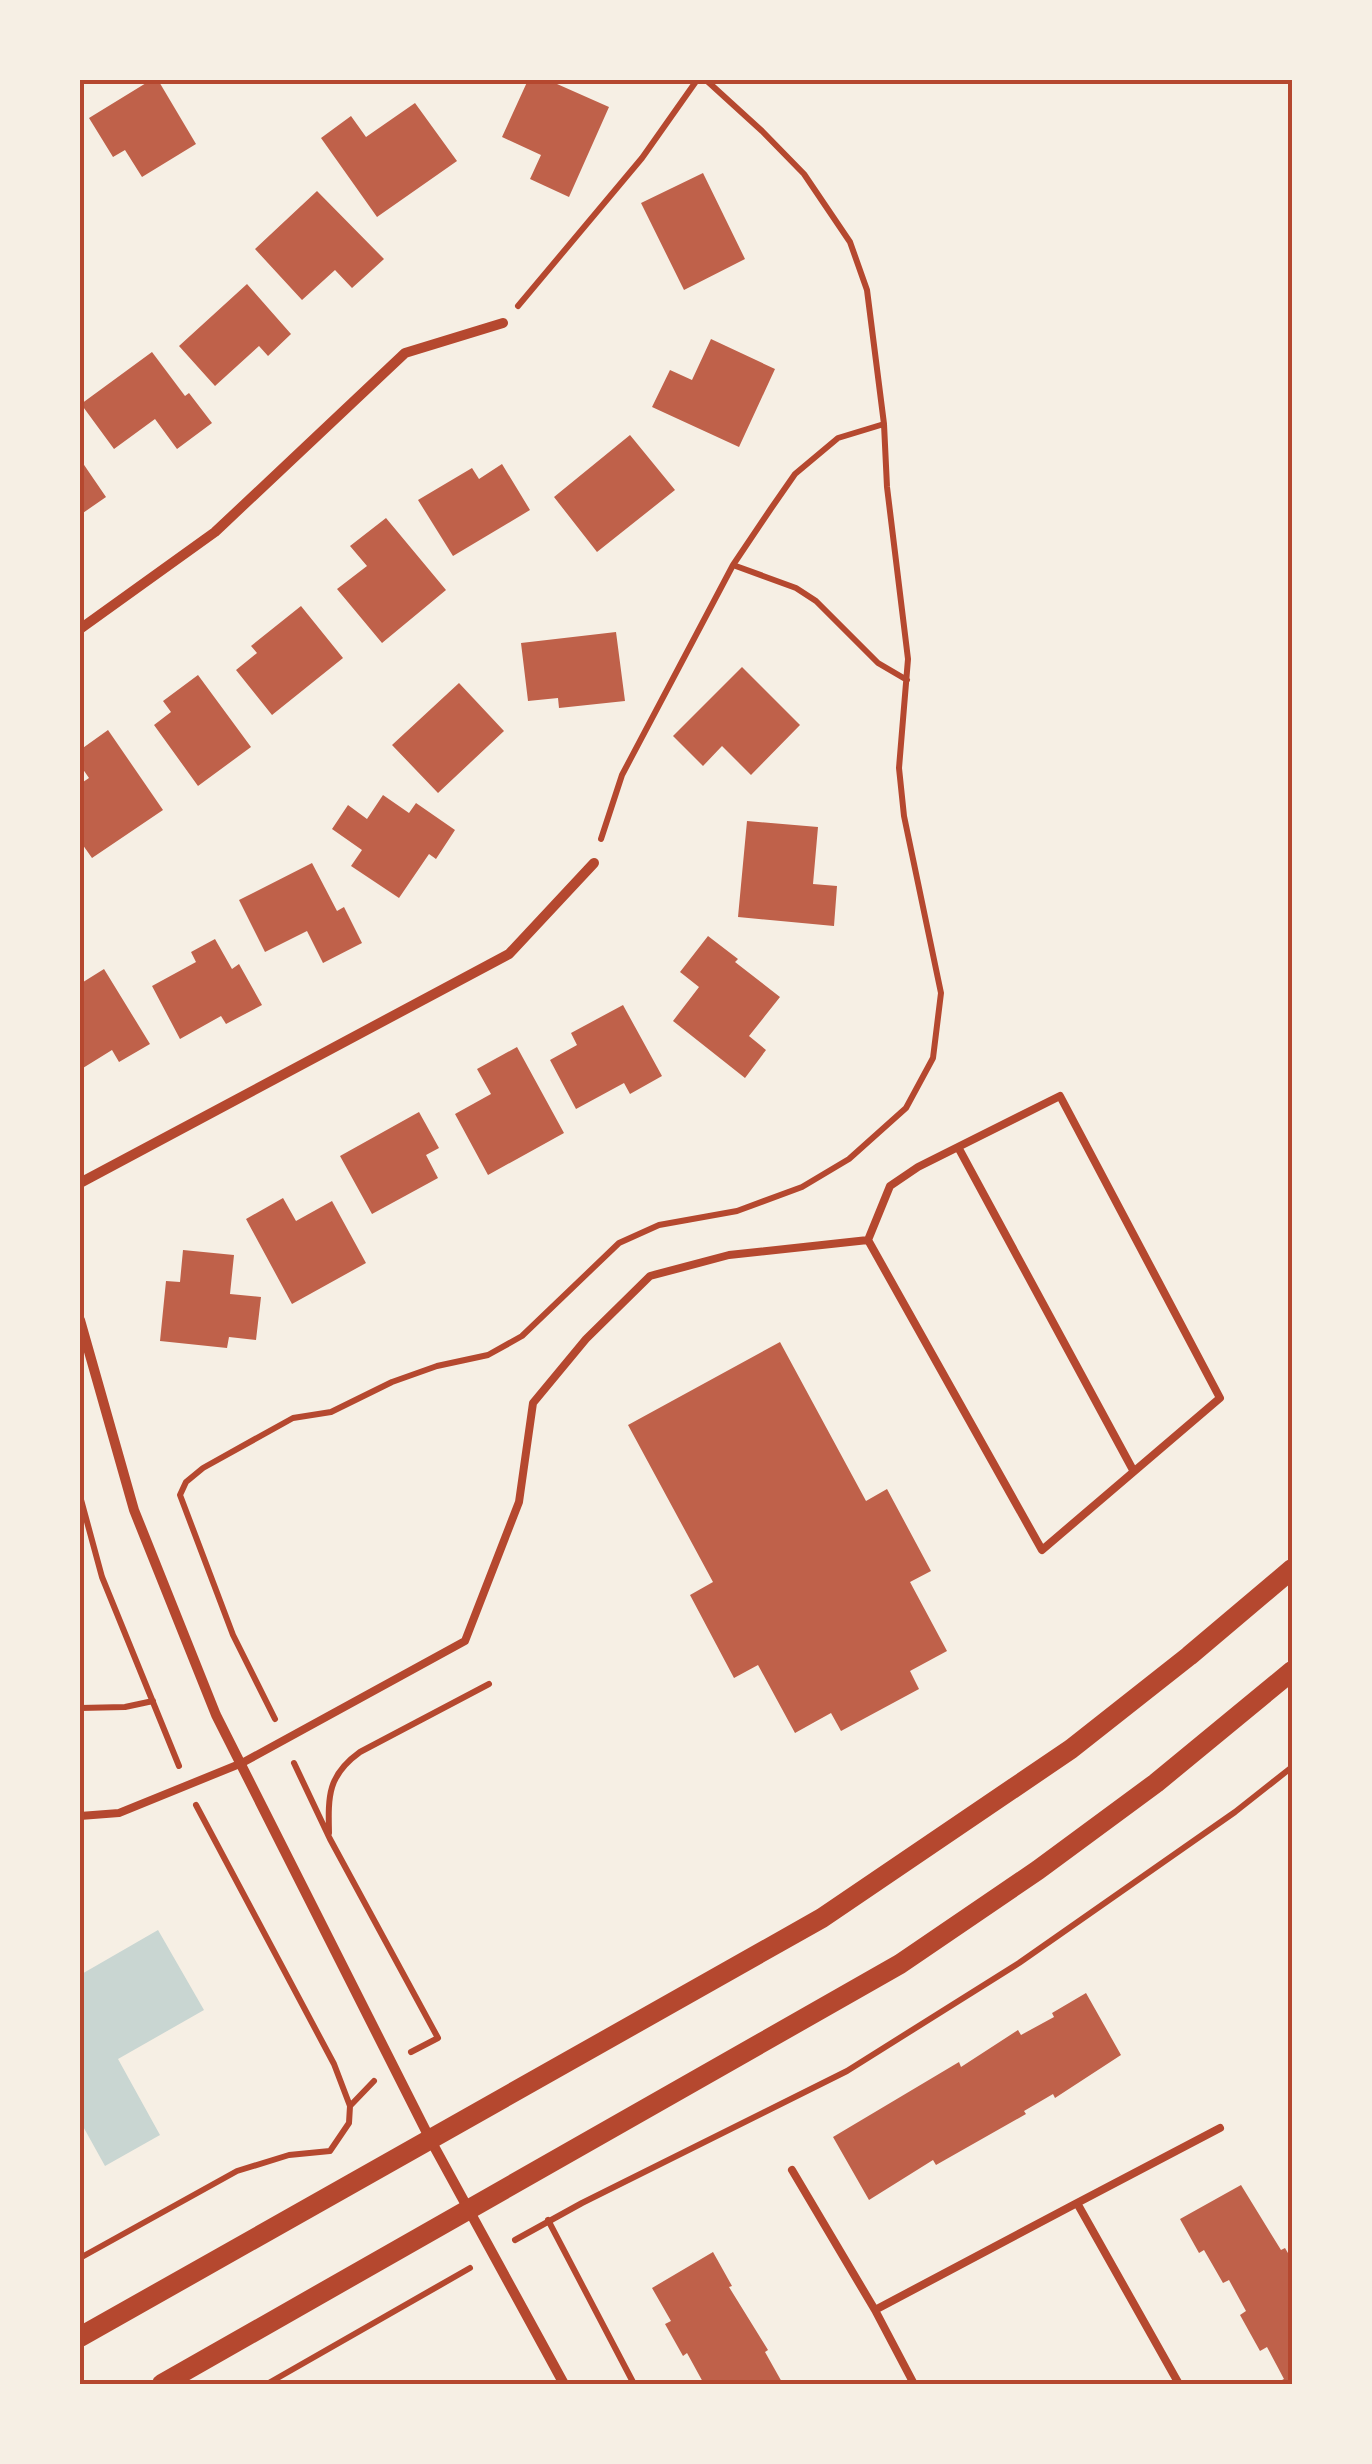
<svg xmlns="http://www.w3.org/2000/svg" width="1372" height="2464" viewBox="0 0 1372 2464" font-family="'Noto Serif',serif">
	<rect width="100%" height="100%" fill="#f6efe4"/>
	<!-- water -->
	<path fill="#c9d6d2" d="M158,1930L204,2010L118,2059L160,2135L105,2166L80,2121V1975Z"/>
	<!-- building -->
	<path fill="#bf614a" d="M151,80H158L196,144L142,177L125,150L113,157L89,118Z
		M528,80H548L609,107L569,197L530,179L541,155L502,137Z
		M415,103L457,161L377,217L321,138L351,116L366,137Z
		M703,173L745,259L684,290L641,203Z
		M317,191L384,259L352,288L335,270L302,300L255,249Z
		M247,284L291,334L268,356L259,346L215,386L179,346Z
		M711,339L775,369L739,447L652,407L670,370L692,380Z
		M152,352L185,396L189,393L212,423L177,449L155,419L114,449L81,404Z
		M630,435L675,490L597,552L554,497Z
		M80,459L106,497L80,515Z
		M502,464L530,510L453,556L418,500L472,468L479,479Z
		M386,518L446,590L382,643L337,589L367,566L350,546Z
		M301,606L343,658L272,715L236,670L257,653L251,646Z
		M616,632L625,701L559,708L558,698L528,701L521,643Z
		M742,667L800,725L751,775L722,746L703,766L673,736Z
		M198,675L251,747L198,786L154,725L171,712L163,701Z
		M459,683L504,731L438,793L392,745Z
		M108,730L163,810L92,858L80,841V784L89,778L80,765V750Z
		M383,795L409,813L416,803L455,830L436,859L429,854L399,898L351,866L362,850L332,829L348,805L367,819Z
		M747,821L818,827L813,884L837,886L834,926L738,917Z
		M312,863L337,911L344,907L362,943L323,963L307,931L265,952L239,900Z
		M708,936L738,959L735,962L780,997L749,1036L766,1050L745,1078L673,1021L699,987L680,972Z
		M215,939L232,969L239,964L262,1005L226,1024L221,1016L180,1039L152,986L196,962L191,952Z
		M104,969L150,1044L119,1062L112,1050L83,1068L80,984Z
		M623,1005L662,1076L630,1094L624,1083L576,1109L550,1060L577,1045L571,1033Z
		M517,1047L564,1133L488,1175L455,1114L491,1094L477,1069Z
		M419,1112L439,1148L426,1155L438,1178L372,1214L340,1156Z
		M283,1198L296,1221L332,1201L366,1263L292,1304L246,1219Z
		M183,1250L234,1255L230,1294L261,1297L256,1340L229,1337L227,1348L160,1341L166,1281L180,1282Z
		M780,1342L866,1501L887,1489L931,1571L910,1582L947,1651L910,1671L919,1689L841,1731L831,1713L795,1733L758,1665L734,1678L690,1595L713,1582L628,1425Z
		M1086,1993L1121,2055L1055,2098L1053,2094L1024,2111L1026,2114L936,2165L933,2160L869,2200L833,2137L959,2062L961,2067L1018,2030L1021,2035L1054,2017L1052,2013Z
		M1241,2185L1281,2250L1285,2248L1292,2260V2384H1274L1284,2379L1267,2347L1260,2351L1240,2315L1246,2311L1229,2280L1223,2283L1204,2250L1199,2253L1180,2219Z
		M713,2252L732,2286L729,2287L768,2350L765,2352L783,2384H704L687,2353L683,2356L665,2324L671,2321L652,2288Z"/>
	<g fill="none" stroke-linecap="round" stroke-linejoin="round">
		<!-- path -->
		<path stroke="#b5482f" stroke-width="6" d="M518,306L642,158L697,80
			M733,565L796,588L816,601L878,663L907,680
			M601,839L622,775L733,565L770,510L795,474L838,438L884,424L867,290L850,242L804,174L762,131L706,80
			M80,1496L102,1577L179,1766
			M80,1708L125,1707L153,1701
			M275,1719L233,1635L180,1495L186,1482L203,1468L293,1418L331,1412L392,1382L437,1366L488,1355L522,1336L619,1243L659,1225L737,1211L802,1187L849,1159L906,1108L933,1058L941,993L904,816L899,768L908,659L887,487L884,424
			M294,1763L330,1839L438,2038L411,2052
			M196,1805L334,2064L350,2106
			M329,1833C328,1795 328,1775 360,1752L489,1684
			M548,2220L634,2384
			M515,2240L582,2203L847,2071L1019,1963L1235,1812L1292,1767
			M80,2258L237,2171L289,2155L330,2151L349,2123L350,2106L374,2081
			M267,2384L470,2268"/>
		<!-- service -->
		<path stroke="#b5482f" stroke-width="8" d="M1060,1096L1220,1398L1042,1550L868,1240L890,1186L918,1167Z
			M958,1147L1133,1470
			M80,1816L119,1813L242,1763L465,1641L519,1502L533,1403L586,1339L650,1276L729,1255L868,1240
			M792,2170L875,2310
			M914,2384L875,2310L1077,2203
			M1179,2384L1077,2203L1220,2128"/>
		<!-- minor -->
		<path stroke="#b5482f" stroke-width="10" d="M80,629L215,532L405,353L503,323
			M80,1183L509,954L594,863
			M80,1320L134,1510L216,1715L430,2139L564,2384"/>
		<!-- secondary -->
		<path stroke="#b5482f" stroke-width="20" d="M80,2337L822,1918L1071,1749L1189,1656L1292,1569
			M162,2384L900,1964L1038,1870L1156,1783L1292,1671"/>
	</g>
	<!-- border -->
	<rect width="1372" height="2464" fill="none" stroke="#f6efe4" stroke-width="165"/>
	<rect x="82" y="82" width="1208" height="2300" fill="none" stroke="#b5482f" stroke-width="4"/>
</svg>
